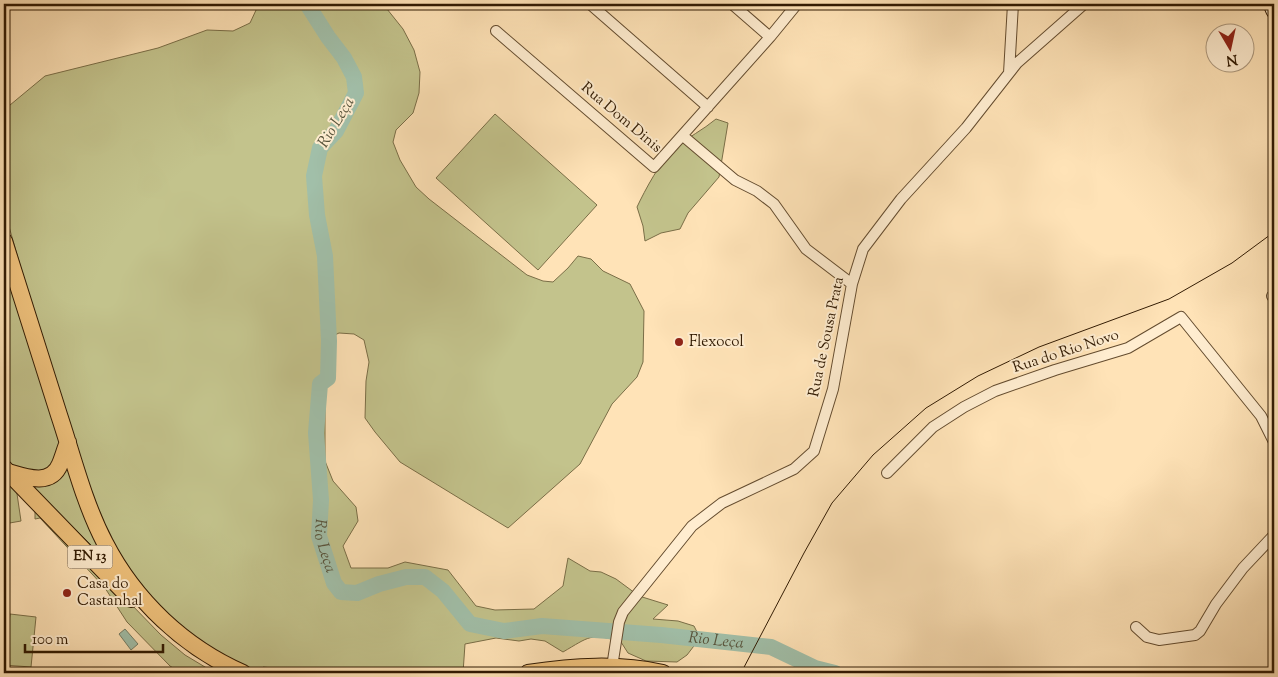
<svg xmlns="http://www.w3.org/2000/svg" width="1278" height="677" viewBox="0 0 1278 677" font-family="'Sorts Mill Goudy',serif">
	<rect width="100%" height="100%" fill="#ffe3b7"/>
	<filter id="stains"><feTurbulence type="fractalNoise" baseFrequency=".004" numOctaves="4"/><feColorMatrix values="0 0 0 0 .2 0 0 0 0 .09 0 0 0 0 .02 0 0 0 .5 -.17"/></filter>
	<radialGradient id="worn" r=".72"><stop offset=".6" stop-color="#630" stop-opacity="0"/><stop offset="1" stop-color="#630" stop-opacity=".3"/></radialGradient>
	<!-- green -->
	<path fill="#c3c38c" stroke="#7a6e47" d="M255,4H383L403,29L414,50L420,72L419,93L413,113L396,130L393,142L400,160L416,187L429,199L527,275L543,281L553,282L568,268L578,256L591,259L603,271L630,284L644,311L643,362L637,377L612,404L580,464L508,528L400,462L375,432L365,418L366,381L369,362L364,340L354,334L339,333L322,341L323,383L325,392V461L333,481L356,507L358,521L343,546L351,568H388L405,562L448,570L476,606L495,610L534,609L563,586L568,558L590,571L601,572L616,579L639,596L668,605L653,619L678,621L694,626L700,638L687,655L677,662L646,661L628,653L621,642C591,632 589,637 563,652L545,641L531,639L519,641L496,638L465,644L463,673H288L282,669L263,667L259,672C199,648 146,603 115,547C109,536 104,524 98,513L24,279L4,209V110L45,76L158,48L207,30L233,31L250,23L257,8Z
		M495,114L597,205L538,270L436,178Z
		M716,119L728,123L719,177L688,213L680,229L661,233L645,241L643,226L637,207C645,190 661,160 675,148C688,137 703,130 716,119Z
		M4,265L59,441L60,449L47,473L15,468L4,458Z
		M67,465L82,510L101,553L100,554L33,487L45,485Z
		M4,475L16,487L21,521L4,524Z
		M35,512L95,567L161,635L185,655L215,673H181L170,666L127,622L105,588L40,518L35,519Z
		M10,614L36,617L31,667L4,665Z"/>
	<!-- water -->
	<path fill="#a1bfa9" stroke="#747d66" d="M125,629L138,644L131,650L119,634Z"/>
	<g fill="none" stroke-linecap="round" stroke-linejoin="round">
		<!-- river -->
		<path stroke="#a1bfa9" stroke-width="16" id="s1" d="M307,4L328,37L344,58L354,77L356,93L336,131L320,148L314,176L317,215L325,256L329,341L328,378L320,384L316,433L321,500L319,536L334,583L341,592L357,593L379,584L406,577H425L443,591L470,624L504,631L542,626L661,635L771,647L815,668L835,673"/>
		<defs>
			<path id="street" d="M590,4L708,107
				M732,4L770,37
				M496,31L654,167L770,37L797,4
				M1009,73L1013,4
				M683,136L735,180L757,191L774,204L806,249L852,284
				M1272,296L1274,299
				M887,473L933,427L964,407L995,391L1055,370L1128,348L1181,317L1261,416L1274,442
				M1136,627L1147,637L1159,640L1195,635L1200,631L1216,604L1243,568L1274,535
				M612,667L619,622L623,612L692,526L722,503L794,469L814,451L833,389L852,284L863,249L901,199L966,128L1017,63L1084,4"/>
			<path id="secondary" d="M1271,4L1274,11"/>
			<path id="primary" d="M4,241C22,299 41,357 59,415C73,457 84,503 105,543C135,601 184,647 243,673
				M4,468L131,599
				M8,472C25,477 51,487 60,464C63,457 65,449 68,442
				M528,673C574,666 618,663 663,673"/>
		</defs>
		<!-- street casing -->
		<use href="#street" stroke="#644c2f" stroke-width="12"/>
		<!-- secondary casing -->
		<use href="#secondary" stroke="#311a02" stroke-width="17"/>
		<!-- primary casing -->
		<use href="#primary" stroke="#311a02" stroke-width="18"/>
		<!-- street -->
		<use href="#street" stroke="#ffedd0" stroke-width="10"/>
		<!-- secondary -->
		<use href="#secondary" stroke="#ffedd0" stroke-width="15"/>
		<!-- primary -->
		<use href="#primary" stroke="#f0c27c" stroke-width="16"/>
		<!-- tram -->
		<path stroke="#311a02" stroke-width="1" d="M741,673L804,553L832,503L873,455L926,408L978,376L1039,347L1169,299L1232,263L1274,232"/>
	</g>
	<!-- markers -->
	<g fill="#8f2418" stroke="#ffedd0" stroke-width="2">
		<circle cx="679" cy="342" r="5"/>
		<circle cx="67" cy="593" r="5"/>
	</g>
	<g text-anchor="middle" dominant-baseline="central" stroke-width="4" stroke-linejoin="round" paint-order="stroke">
		<!-- shield labels -->
		<rect fill="#ffedd0" stroke="#6f5940" stroke-width="1" x="67.5" y="545.5" width="45" height="23" rx="4"/>
		<g font-size="14" font-weight="bold" fill="#311a02">
			<text x="90" y="557">EN 13</text>
		</g>
		<!-- street labels -->
		<g font-size="15" fill="#311a02" stroke="#ffedd0">
			<text transform="translate(621 118) rotate(40)">Rua Dom Dinis</text>
			<text transform="translate(827 337) rotate(-78)">Rua de Sousa Prata</text>
			<text transform="translate(1066 352) rotate(-18)">Rua do Rio Novo</text>
		</g>
		<!-- poi labels -->
		<g font-size="15" fill="#311a02" stroke="#ffedd0" text-anchor="start">
			<text x="689" y="342">Flexocol</text>
			<text x="77" y="584">Casa do<tspan x="77" dy="17">Castanhal</tspan></text>
		</g>
		<!-- water labels -->
		<g font-size="16" font-style="italic" fill="#58543c" stroke="#ffedd0">
			<text transform="translate(337 123) rotate(-59)">Rio Leça</text>
			<text stroke="none"><textPath href="#s1" startOffset="574">Rio Leça</textPath></text>
			<text stroke="none"><textPath href="#s1" startOffset="1024">Rio Leça</textPath></text>
		</g>
	</g>
	<!-- margin -->
	<rect width="1278" height="677" fill="none" stroke="#ffe3b7" stroke-width="20"/>
	<rect x="5" y="5" width="1268" height="667" fill="none" stroke="#311a02" stroke-width="2.5"/>
	<rect x="10" y="10" width="1258" height="657" fill="none" stroke="#311a02"/>
	<!-- north arrow -->
	<g transform="translate(1230 48) rotate(171)"><circle r="24" fill="#ffedd0" stroke="#ad997e"/>
	<path d="M0-4L9 19L0 12L-9 19Z" fill="#8f2418"/>
	<text y="-8" font-size="14" font-weight="bold" text-anchor="middle" fill="#311a02">N</text>
	</g>
	<!-- scale -->
	<path d="M25 644v8h138v-8" fill="none" stroke="#311a02" stroke-width="2.5"/>
	<text x="32" y="644" font-size="15" fill="#311a02" stroke="#ffedd0" stroke-width="4" paint-order="stroke">100 m</text>
	<rect width="100%" height="100%" filter="url(#stains)"/>
	<rect width="100%" height="100%" fill="url(#worn)"/>
</svg>
